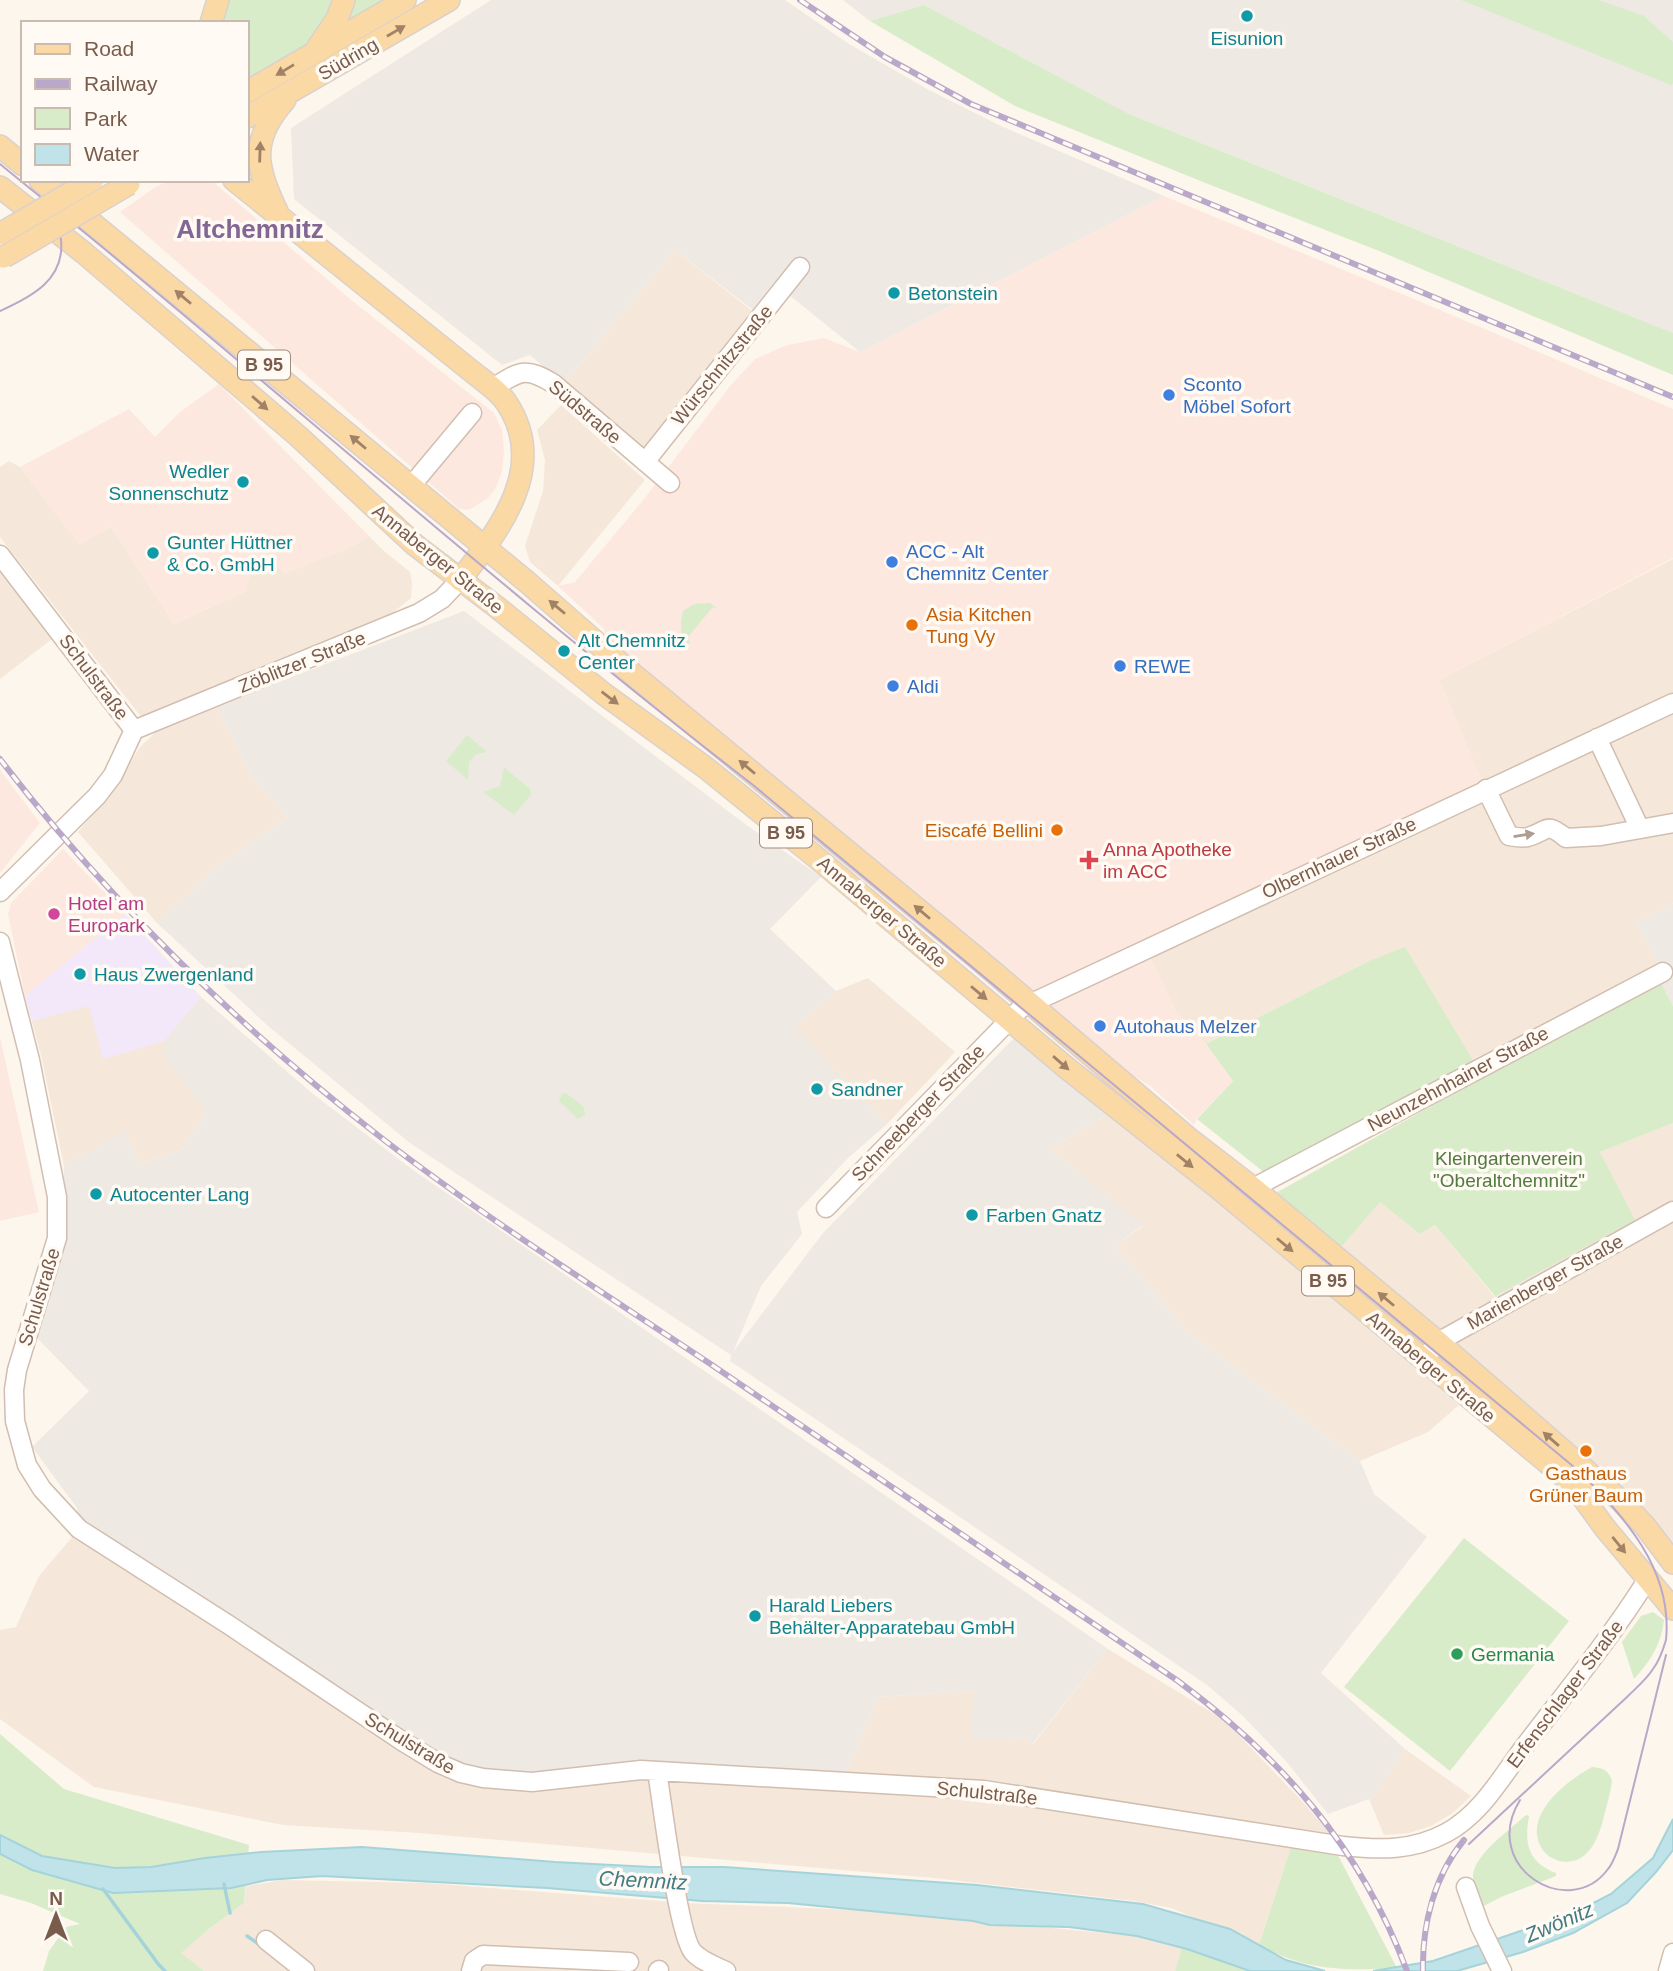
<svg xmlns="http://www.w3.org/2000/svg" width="1673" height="1971" viewBox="0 0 1673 1971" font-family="Arial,sans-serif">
	<rect width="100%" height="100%" fill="#fdf6ec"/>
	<!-- residential -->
	<path fill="#f5e8da" d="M675,250L756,314L646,451L564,384Z
		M561,405L645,480L558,586L530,562L525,546L543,491L545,460L537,430Z
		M9,461L20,467L79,544L111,527L174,624L246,591L250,572L274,561L285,573L348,548L369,536L384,551L410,572L412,583L411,598L391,614L142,718L0,537V467Z
		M1673,559V903L1636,923L1659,964L1474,1062L1369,961L1206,1044L1175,1010L1146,948L1485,789L1439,680Z
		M0,570L52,639L0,679Z
		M216,706L252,777L288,817L215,868L157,923L78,832L110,794L140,747L158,730Z
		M125,914L201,997L164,1041L207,1113L181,1150L139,1165L126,1132L64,1166L41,1055L25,996Z
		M868,978L955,1052L887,1124L794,1028L836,991Z
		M1111,1112L1459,1405L1428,1432L1360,1461L1188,1332L1115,1246L1143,1226L1050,1149Z
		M1673,1123V1550L1335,1254L1380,1201L1420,1234L1435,1225L1494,1296L1634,1220L1600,1152Z
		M79,1529L559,1780L845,1776L879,1697L975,1691L1007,1740L1023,1737L1033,1744L1108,1649L1224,1720L1301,1800L1333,1837L1294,1838L1259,1945L1171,1908L1134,1901L934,1878L419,1833L283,1825L94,1787L0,1719V1630L16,1627L39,1576Z
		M1405,1749L1471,1796L1453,1813L1431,1826L1409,1833L1384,1835L1369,1799L1372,1797Z
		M283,1880L427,1883L687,1903L856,1910L1150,1937L1182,1947L1175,1971H204L180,1953L210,1928L244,1903L246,1886Z"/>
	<!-- commercial -->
	<path fill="#fde8e0" d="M173,180H211L350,299L494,413L502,430L504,450L502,471L496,488L488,498L469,510L459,509L120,212L157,186Z
		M1164,196L1414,299L1673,409V558L1439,680L1486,789L1147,949L1175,1010L1206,1044L1233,1081L1197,1118L1194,1125L1150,1086L1062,1031L609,651L604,629L558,586L575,582L644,499L731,385L755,359L787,345L824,338L860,352Z
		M219,384L369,536L348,548L284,574L274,562L250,572L246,591L174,624L111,527L79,545L20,467L129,409L155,437L180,412Z
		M0,770L40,823L0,873Z
		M63,849L125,914L25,996L8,914L11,903Z
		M0,1037L39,1212L0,1221Z"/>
	<!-- industrial -->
	<path fill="#efe9e4" d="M491,0H785L849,44L929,90L1001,126L1164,196L860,352L789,295L766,320L675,250L564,384L530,355L502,365L294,199L291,128Z
		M843,0H1673V333L1129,114L924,5L870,21Z
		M464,611L745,824L821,877L770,929L836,991L795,1028L887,1124L847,1159L797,1212L802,1234L761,1286L733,1352L823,1233L1015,1037L1111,1112L1050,1149L1143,1225L1115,1246L1188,1332L1360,1461L1374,1494L1427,1537L1321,1673L1405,1749L1372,1798L1328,1814L1285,1760L1243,1716L1207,1685L730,1361L731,1355L410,1143L268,1026L157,923L215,868L288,817L252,777L216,706Z
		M1673,903V1006L1661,983L1667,979L1636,923Z
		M201,997L313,1094L413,1170L1108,1649L1032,1744L1023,1737L1007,1740L971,1739L974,1691L879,1697L845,1776L679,1772L559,1780L461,1773L79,1529L77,1508L32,1447L89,1391L35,1336L61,1244L64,1166L126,1131L139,1165L181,1150L207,1113L168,1062L164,1041Z"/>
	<!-- education -->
	<path fill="#f3e8fa" d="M125,914L201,997L164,1041L103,1059L89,1006L32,1021L25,996Z"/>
	<!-- green -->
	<path fill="#d8ecc9" d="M218,0H405L247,92V23H211Z
		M1461,0H1599L1644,16L1673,42V84L1671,85Z
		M924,5L1129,114L1673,333V375L1379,251L1203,182L1015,106L870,21Z
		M710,603L718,609L713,607L687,638L690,642L686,646C680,638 680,621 683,611L694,604Z
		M467,735L487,752L477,754L469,762L468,780L446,761Z
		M504,767L530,789L531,795L514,815L483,792L500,786Z
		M1405,947L1474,1062L1265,1173L1197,1119L1233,1081L1206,1044L1369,961Z
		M1661,983L1673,1006V1123L1600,1152L1635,1220L1495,1296L1435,1225L1420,1234L1380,1202L1335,1254L1272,1195L1564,1032Z
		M566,1093L584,1107L585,1115L578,1119L559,1101L562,1094Z
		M1464,1538L1569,1621L1450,1771L1344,1687Z
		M1653,1612L1664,1620C1662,1643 1650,1662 1634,1679L1622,1642L1641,1616Z
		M0,1734L64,1789L249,1845L244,1903L210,1928L181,1953L204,1971H43L49,1951L66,1927L80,1924L31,1903L0,1894Z
		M1592,1767C1603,1768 1607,1769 1612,1780C1611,1792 1607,1804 1604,1816C1601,1830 1594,1850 1581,1858C1562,1868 1540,1857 1537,1835C1534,1806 1570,1779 1592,1767Z
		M1526,1815L1529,1816C1524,1844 1528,1862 1556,1873V1876L1501,1897L1480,1908C1477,1898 1473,1887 1473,1876C1474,1854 1511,1829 1526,1815Z
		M1294,1838L1332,1844L1397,1968C1342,1971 1307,1971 1259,1945Z
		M1182,1947L1250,1971H1175Z"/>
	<!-- water -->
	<path fill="#bfe3e8" stroke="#a5d3da" stroke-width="2" d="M1673,1819V1850L1656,1872L1627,1903L1573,1933L1523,1952L1457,1971H1373L1433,1961L1576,1912L1611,1894L1653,1858Z
		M0,1835L42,1856L115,1868L151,1867L205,1858L261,1852L362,1847L555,1862L651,1867H724L977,1885L1143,1904L1230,1929L1286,1960L1325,1971H1250L1187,1949L1137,1936L1069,1927L990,1925L973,1921L788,1903L702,1901L547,1888L322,1876L267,1880L231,1888L113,1893L32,1870L0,1854Z"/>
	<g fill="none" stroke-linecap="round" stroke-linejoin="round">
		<!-- stream -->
		<path stroke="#a5d3da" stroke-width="3.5" d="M224,1884L230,1913
			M103,1889L159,1965L165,1971
			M247,1936L260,1945"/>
		<defs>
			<path id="minor" d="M493,388C520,371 525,366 554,384L670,483
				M645,462L800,267
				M411,486L472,413
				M0,555L134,730
				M134,730L419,613L442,599L460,580
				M1597,738L1640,829
				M1486,789L1509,836C1515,837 1523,838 1528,837C1549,831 1545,821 1566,838L1601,836L1673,823
				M0,892L97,796L113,775L134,730
				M0,942L30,1060L57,1197V1238L17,1370L14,1390L15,1421L27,1465L42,1489L79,1529L229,1625L402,1741L438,1763L461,1773L483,1778L532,1782L641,1770L984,1790L1343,1846C1380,1850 1412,1851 1446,1833C1481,1814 1501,1778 1524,1747C1566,1692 1610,1639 1647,1580
				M1253,1188L1663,972
				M826,1208L1021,1008L1673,703
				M1423,1360L1438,1342L1673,1211
				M657,1771C662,1801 678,1935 693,1952C701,1961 715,1966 726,1971
				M1466,1887L1480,1926L1502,1971
				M266,1940L305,1971
				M471,1971L474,1961L483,1955L629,1962
				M658,1971L659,1970
				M1668,1971L1673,1953"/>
			<path id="major" d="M211,23L218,0
				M318,47L337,19L344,0
				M247,92L405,0
				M247,117L449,0
				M0,146L23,165
				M40,180L527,582L629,671L978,959L1187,1137L1253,1188L1438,1342L1621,1501L1645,1526L1673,1563
				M234,180L470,370C482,380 497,389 506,402C550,467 499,530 460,580
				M0,187L84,253L298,436L415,545L498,608L604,694L706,768L817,858L1068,1069L1217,1187L1573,1484L1605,1528L1673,1609
				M277,211C255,167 250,139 285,100"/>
		</defs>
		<!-- minor casing -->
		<use href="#minor" stroke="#d1beb0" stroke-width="21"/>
		<!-- major casing -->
		<use href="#major" stroke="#dad1cd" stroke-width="24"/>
		<!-- minor -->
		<use href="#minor" stroke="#fff" stroke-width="18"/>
		<!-- major -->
		<use href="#major" stroke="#fbd9a5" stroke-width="21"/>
		<!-- tram -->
		<path stroke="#b9a8c9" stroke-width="2" d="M0,164C40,197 80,228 119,261C330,436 536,617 753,785L1580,1472C1624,1517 1673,1569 1666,1640C1663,1650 1660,1660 1653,1669C1646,1680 1636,1688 1627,1697L1469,1844
			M0,311C31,297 65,280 61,240C59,228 56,218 49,208
			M1520,1800C1479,1867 1569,1922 1608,1869C1613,1863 1615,1856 1618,1849L1666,1655"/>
		<defs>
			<path id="rail" d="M800,0L885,57L971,104L1673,397
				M0,759C108,900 239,1027 379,1136C485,1218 598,1289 709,1363C866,1469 1022,1575 1178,1681C1282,1758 1361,1848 1407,1971
				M1423,1971C1422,1925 1434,1876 1464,1840"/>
		</defs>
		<!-- rail casing -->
		<use href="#rail" stroke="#b9a8c9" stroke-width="6"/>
		<!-- rail -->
		<use href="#rail" stroke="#fffaf3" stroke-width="3.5" stroke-dasharray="10" stroke-linecap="butt"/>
		<defs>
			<path id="major-bridge" d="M0,234L93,180
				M4,257L129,184"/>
		</defs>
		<!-- major-bridge casing -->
		<use href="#major-bridge" stroke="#dad1cd" stroke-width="24" stroke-linecap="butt"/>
		<!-- major-bridge -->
		<use href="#major-bridge" stroke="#fbd9a5" stroke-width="21"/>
	</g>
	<!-- one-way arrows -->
	<defs><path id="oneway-solid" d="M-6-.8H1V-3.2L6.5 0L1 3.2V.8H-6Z" transform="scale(1.75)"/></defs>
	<g fill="#a18267">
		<use href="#oneway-solid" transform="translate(396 31) rotate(-30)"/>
		<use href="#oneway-solid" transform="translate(285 70) rotate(149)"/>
		<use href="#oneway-solid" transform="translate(260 152) rotate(-88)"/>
		<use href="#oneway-solid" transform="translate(183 297) rotate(-140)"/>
		<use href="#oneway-solid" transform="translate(260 403) rotate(41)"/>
		<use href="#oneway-solid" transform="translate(358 442) rotate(-140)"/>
		<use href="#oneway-solid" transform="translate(557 607) rotate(-140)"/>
		<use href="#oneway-solid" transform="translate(610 698) rotate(37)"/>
		<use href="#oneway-solid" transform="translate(747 767) rotate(-140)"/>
		<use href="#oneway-solid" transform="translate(922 912) rotate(-140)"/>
		<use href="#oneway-solid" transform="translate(979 993) rotate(40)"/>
		<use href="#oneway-solid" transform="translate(1061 1063) rotate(41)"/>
		<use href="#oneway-solid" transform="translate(1185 1161) rotate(39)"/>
		<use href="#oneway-solid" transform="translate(1285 1245) rotate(40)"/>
		<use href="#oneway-solid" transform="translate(1386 1299) rotate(-140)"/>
		<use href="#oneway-solid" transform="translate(1551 1439) rotate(-139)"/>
		<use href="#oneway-solid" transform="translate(1619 1545) rotate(51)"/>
	</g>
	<use fill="#af9d94" href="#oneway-solid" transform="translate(1524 835) rotate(-9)"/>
	<!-- markers -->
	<g fill="#0f9aa8" stroke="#fffaf3" stroke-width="2.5">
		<circle cx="1247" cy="16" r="7"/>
		<circle cx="894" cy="293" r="7"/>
		<circle cx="243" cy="482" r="7"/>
		<circle cx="153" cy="553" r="7"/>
		<circle cx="564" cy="651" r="7"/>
		<circle cx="80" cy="974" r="7"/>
		<circle cx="817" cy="1089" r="7"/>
		<circle cx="96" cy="1194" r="7"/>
		<circle cx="972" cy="1215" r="7"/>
		<circle cx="755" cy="1616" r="7"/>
	</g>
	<g fill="#3f7fe0" stroke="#fffaf3" stroke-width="2.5">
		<circle cx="1169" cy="395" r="7"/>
		<circle cx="892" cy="562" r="7"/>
		<circle cx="1120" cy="666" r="7"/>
		<circle cx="893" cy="686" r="7"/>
		<circle cx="1100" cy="1026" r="7"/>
	</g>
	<g fill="#e8710a" stroke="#fffaf3" stroke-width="2.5">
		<circle cx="912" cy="625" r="7"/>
		<circle cx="1057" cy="830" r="7"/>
		<circle cx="1586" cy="1451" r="7"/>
	</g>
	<path fill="#e0444e" stroke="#fffaf3" stroke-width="2.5" d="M1085.5 849.5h7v7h7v7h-7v7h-7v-7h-7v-7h7z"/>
	<circle fill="#d1479c" stroke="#fffaf3" stroke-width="2.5" cx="54" cy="914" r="7"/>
	<circle fill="#2e9e5b" stroke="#fffaf3" stroke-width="2.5" cx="1457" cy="1654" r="7"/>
	<g text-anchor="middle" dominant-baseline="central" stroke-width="7" stroke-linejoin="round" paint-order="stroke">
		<!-- shield labels -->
		<g fill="#fffaf3" stroke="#a28b7f" stroke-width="2">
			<rect x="238" y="350.5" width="52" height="29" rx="5"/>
			<rect x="760" y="818.5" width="52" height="29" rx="5"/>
			<rect x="1302" y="1266.5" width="52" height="29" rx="5"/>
		</g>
		<g font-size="18" font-weight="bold" fill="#7a5c4d">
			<text x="264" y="365">B 95</text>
			<text x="786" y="833">B 95</text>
			<text x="1328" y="1281">B 95</text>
		</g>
		<!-- culture labels -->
		<g font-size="19" fill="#0d838f" stroke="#fffaf3" text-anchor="start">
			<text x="1247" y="38" text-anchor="middle">Eisunion</text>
			<text x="908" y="293">Betonstein</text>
			<text x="229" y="471" text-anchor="end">Wedler<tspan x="229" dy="22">Sonnenschutz</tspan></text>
			<text x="167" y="542">Gunter Hüttner<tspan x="167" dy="22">&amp; Co. GmbH</tspan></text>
			<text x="578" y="640">Alt Chemnitz<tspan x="578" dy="22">Center</tspan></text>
			<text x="94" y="974">Haus Zwergenland</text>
			<text x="831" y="1089">Sandner</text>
			<text x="110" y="1194">Autocenter Lang</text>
			<text x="986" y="1215">Farben Gnatz</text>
			<text x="769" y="1605">Harald Liebers<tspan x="769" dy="22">Behälter-Apparatebau GmbH</tspan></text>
		</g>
		<!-- street labels -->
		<g font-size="19" fill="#7a5c4d" stroke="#fffaf3">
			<text transform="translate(348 59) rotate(-30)">Südring</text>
			<text transform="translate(722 365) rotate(-51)">Würschnitzstraße</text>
			<text transform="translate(585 412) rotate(40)">Südstraße</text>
			<text transform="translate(438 559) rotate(39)">Annaberger Straße</text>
			<text transform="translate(302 662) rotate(-22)">Zöblitzer Straße</text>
			<text transform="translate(94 677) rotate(53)">Schulstraße</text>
			<text transform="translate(1339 858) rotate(-25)">Olbernhauer Straße</text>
			<text transform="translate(882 912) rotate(40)">Annaberger Straße</text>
			<text transform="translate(1458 1079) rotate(-28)">Neunzehnhainer Straße</text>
			<text transform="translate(918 1113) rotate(-46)">Schneeberger Straße</text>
			<text transform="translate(1545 1282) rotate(-29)">Marienberger Straße</text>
			<text transform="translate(39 1297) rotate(-73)">Schulstraße</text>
			<text transform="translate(1431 1367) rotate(40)">Annaberger Straße</text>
			<text transform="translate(1565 1694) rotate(-53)">Erfenschlager Straße</text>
			<text transform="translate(410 1743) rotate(31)">Schulstraße</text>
			<text transform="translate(987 1793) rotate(6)">Schulstraße</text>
		</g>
		<!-- shop labels -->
		<g font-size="19" fill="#366cbe" stroke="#fffaf3" text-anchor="start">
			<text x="1183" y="384">Sconto<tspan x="1183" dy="22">Möbel Sofort</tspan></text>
			<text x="906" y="551">ACC - Alt<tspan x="906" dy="22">Chemnitz Center</tspan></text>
			<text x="1134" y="666">REWE</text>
			<text x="907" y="686">Aldi</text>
			<text x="1114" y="1026">Autohaus Melzer</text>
		</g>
		<!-- food labels -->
		<g font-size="19" fill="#c56008" stroke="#fffaf3" text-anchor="start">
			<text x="926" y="614">Asia Kitchen<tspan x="926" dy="22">Tung Vy</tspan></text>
			<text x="1043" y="830" text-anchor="end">Eiscafé Bellini</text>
			<text x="1586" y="1473" text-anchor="middle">Gasthaus<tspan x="1586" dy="22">Grüner Baum</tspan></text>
		</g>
		<!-- health labels -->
		<g font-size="19" fill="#be3a42" stroke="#fffaf3" text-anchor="start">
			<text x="1103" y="849">Anna Apotheke<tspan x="1103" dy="22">im ACC</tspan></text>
		</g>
		<!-- hotel labels -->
		<g font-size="19" fill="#b23c85" stroke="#fffaf3" text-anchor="start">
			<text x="68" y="903">Hotel am<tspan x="68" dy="22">Europark</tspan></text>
		</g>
		<!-- park labels -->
		<g font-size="19" fill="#537a41" stroke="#fffaf3">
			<text x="1509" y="1158">Kleingartenverein<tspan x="1509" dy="22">"Oberaltchemnitz"</tspan></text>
		</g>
		<!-- leisure labels -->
		<g font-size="19" fill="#27864d" stroke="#fffaf3" text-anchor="start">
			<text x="1471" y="1654">Germania</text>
		</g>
		<!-- water labels -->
		<g font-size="21" font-style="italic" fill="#437c86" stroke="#fffaf3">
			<text transform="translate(643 1880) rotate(3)">Chemnitz</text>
			<text transform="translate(1559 1922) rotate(-23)">Zwönitz</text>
		</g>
		<!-- district labels -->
		<g font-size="26" font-weight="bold" fill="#846695" stroke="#fffaf3">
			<text x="250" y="229">Altchemnitz</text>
		</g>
	</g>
	<!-- legend -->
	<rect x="21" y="21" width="228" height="161" fill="#fffaf3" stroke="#cabbb1" stroke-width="2"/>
	<rect x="35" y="44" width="35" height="10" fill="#fbd9a5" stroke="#cabbb1" stroke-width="2"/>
	<text x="84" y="56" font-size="21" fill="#7a5c4d">Road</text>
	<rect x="35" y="79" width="35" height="10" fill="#b9a8c9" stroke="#cabbb1" stroke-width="2"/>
	<text x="84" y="91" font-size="21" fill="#7a5c4d">Railway</text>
	<rect x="35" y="108" width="35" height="21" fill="#d8ecc9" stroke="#cabbb1" stroke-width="2"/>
	<text x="84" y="126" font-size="21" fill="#7a5c4d">Park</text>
	<rect x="35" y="144" width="35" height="21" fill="#bfe3e8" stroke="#cabbb1" stroke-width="2"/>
	<text x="84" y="161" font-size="21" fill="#7a5c4d">Water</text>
	<!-- north arrow -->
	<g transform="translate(56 1915)" stroke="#fffaf3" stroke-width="5" paint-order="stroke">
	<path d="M0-5L12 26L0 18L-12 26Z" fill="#7a5c4d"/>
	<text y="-10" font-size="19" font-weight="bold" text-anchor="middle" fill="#7a5c4d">N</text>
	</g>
</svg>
